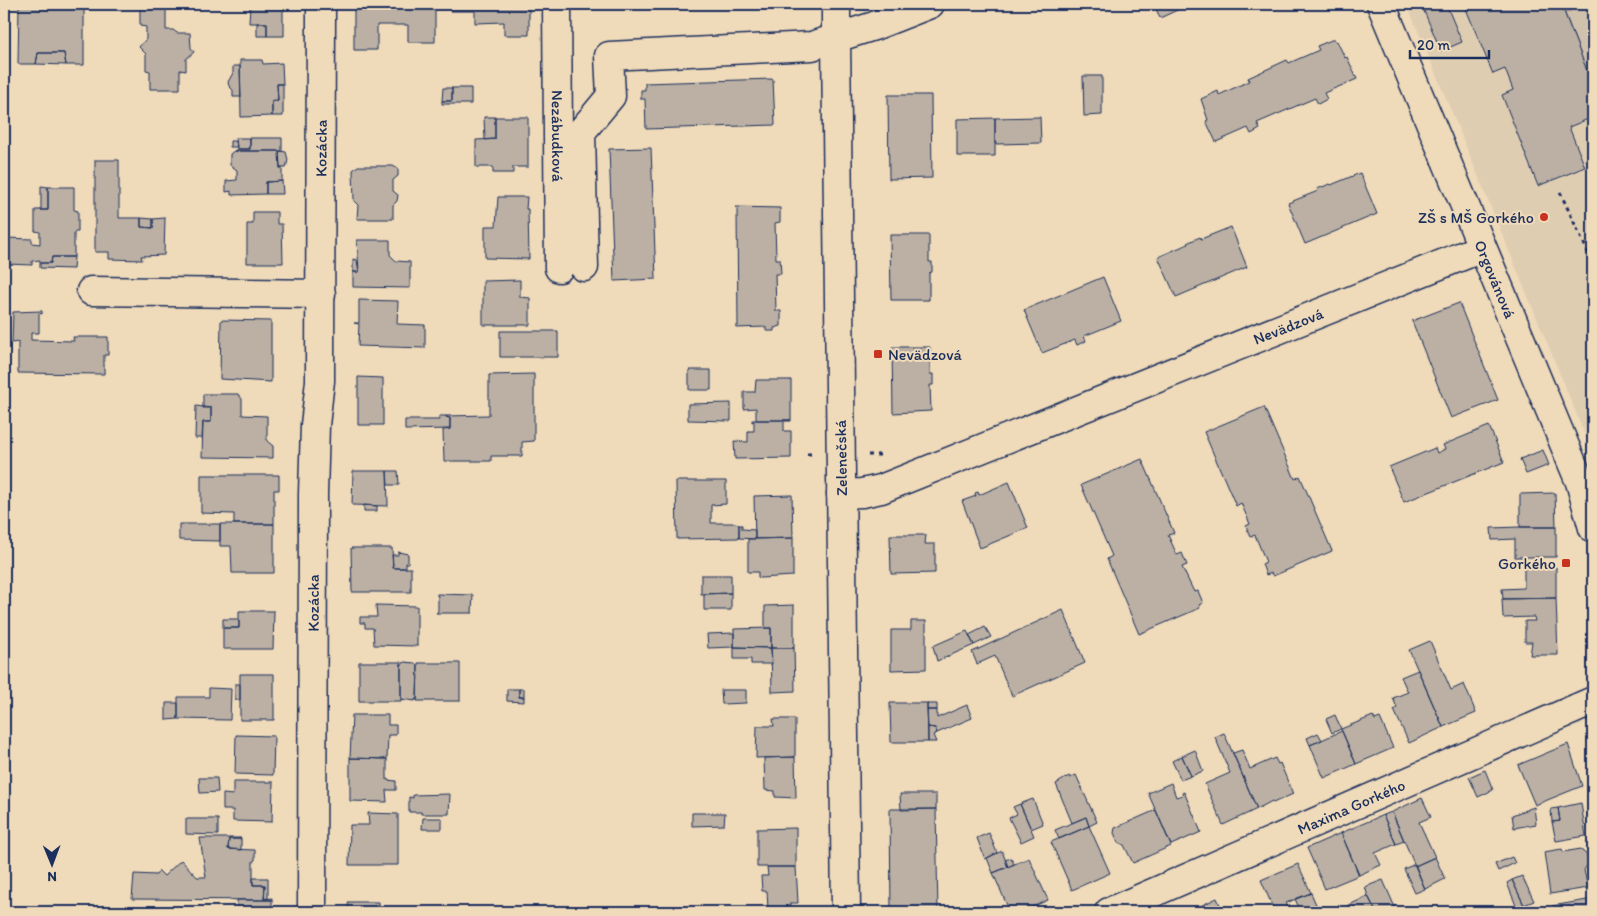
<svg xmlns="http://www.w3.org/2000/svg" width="1597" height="916" viewBox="0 0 1597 916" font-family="Itim,sans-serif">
	<rect width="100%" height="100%" fill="#efdab9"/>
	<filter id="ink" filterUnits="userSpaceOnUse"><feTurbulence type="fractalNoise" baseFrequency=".02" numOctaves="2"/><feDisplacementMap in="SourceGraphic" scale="10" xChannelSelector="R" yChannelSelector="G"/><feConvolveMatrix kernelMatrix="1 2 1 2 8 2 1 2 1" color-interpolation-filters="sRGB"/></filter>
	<g filter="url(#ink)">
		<!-- built -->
		<path fill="#dfcdb2" d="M1407,4H1593V454L1489,202Z"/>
		<!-- green -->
		<path fill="#d0c1ac" stroke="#767885" d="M1585,4H1593V86L1565,13Z"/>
		<!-- building -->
		<path fill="#bbb0a3" stroke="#1b2f5e" d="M19,4H84V65H66L64,53H38L36,64H18Z
			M140,4H165L166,5V30H173L177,33H190L191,48L194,52L186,59V71L180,70V89H150V71L146,70V54L139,47L146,39V27L140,26Z
			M225,4H284L283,5V22H284V36H267V23H249L250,6L225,5Z
			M354,4H435V42H408V25H377V50H354Z
			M450,4H529V35H504V22L475,23V11H450Z
			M1154,4H1190L1160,18Z
			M1192,4H1203L1204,6L1194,10Z
			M1421,4H1446L1462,42L1441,51Z
			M1464,4H1561L1593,86V117L1569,127L1585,167L1538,186L1502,95L1513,90L1505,69L1493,74Z
			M257,23H267V36H257Z
			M1334,39L1336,42L1337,41L1345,58L1347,57L1357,79L1324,93L1327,99L1318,104L1315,98L1257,123L1260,129L1251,134L1248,128L1216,142L1206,121L1208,120L1201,99L1218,91L1219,95L1249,81L1248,78L1287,60L1289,63L1319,50L1317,46Z
			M38,53H64L66,65L36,64Z
			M240,60H262L263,64L282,63L283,84H277L278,101H272V116L241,117Z
			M233,66H240L241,97H233V90L229,86L228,82L233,73Z
			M1083,76H1102V115L1084,116Z
			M773,79L775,125L646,129L645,99H641V90H645V83Z
			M277,84H283V116H272V101H278Z
			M443,88H452V101H442Z
			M452,88H471V104H442V101H452Z
			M888,95H931L932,178L889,179Z
			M484,117H495V139L485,140Z
			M495,117H528V167H513V173H493V167H476V140L495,139Z
			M1040,117L1041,143L995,144V118Z
			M995,118V156H957V119Z
			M236,138H250V149H237Z
			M250,138H282V151H234L237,149H250Z
			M230,141H236L237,147H230Z
			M651,148L656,279L614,281L609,149Z
			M234,151H279L280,168H282V181L266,182V194L231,195V191L226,192V181L237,180V170L230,165V154Z
			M279,151L286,152L288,160L286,168H280Z
			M95,160H119V218H141V227L153,228V219L165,218L164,255L141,256L142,260L109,259V252H95Z
			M358,166H393L398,169V176L393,180V191L398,195L397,201L393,205V219H357L358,205L354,201L353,170Z
			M1360,173L1377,214L1305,244L1288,203L1318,191L1317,189L1330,184L1331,185Z
			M282,181L283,194H266V182Z
			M41,186L48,187V210H41Z
			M48,187H74V210L78,211V232H74V257H52L51,263H40V260L32,261V265L6,264V238L32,239V243L40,244V232L35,231V210H48Z
			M498,197H527L526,209H528L529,259L485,258V226H496Z
			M735,207L780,208V222L775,223L776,259H780L781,274H775L776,311H781V326L774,328V331H766V327L736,328V326H738L737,209Z
			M253,212H277V224H282L283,263H247V224H253Z
			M141,218L153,219V228L141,227Z
			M1231,227L1247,267L1176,297L1158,257L1188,244L1187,243L1200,237L1201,239Z
			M890,235H929V262H932V272L929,273V300H891Z
			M357,240H390V255L396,261L410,262V288L353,287V272H359Z
			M52,257H74L73,269L40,268V263H51Z
			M353,259L357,260L359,272H353Z
			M1103,277L1121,321L1084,336L1086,341L1077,345L1075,340L1042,353L1024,310Z
			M520,280V297L530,298V325H483V281Z
			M359,300L398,301L397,324L425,325V348L358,346L359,324L354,323H359Z
			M1459,303L1498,400L1451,418L1412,321Z
			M42,311V314L39,313V333H31V340L74,341L73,337H108V355H104V374L18,373V342L12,343L13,312Z
			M221,320L271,321V382L220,379Z
			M500,331H558V357H500Z
			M892,347H930V374H933V385H930L931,411L893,413Z
			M689,370H711V390H689Z
			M534,374V441L522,442V456H491V461H444L443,430L450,429V418L446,417V416L489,415V375Z
			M358,377L383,378V425H358Z
			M756,380H791V420H756V408L744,409V392H755Z
			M203,394H238L242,399V415L267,416V441L273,446V458L202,457L203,422H211V408H203Z
			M731,403V421L688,420V404Z
			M196,406L211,408V422H203L202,438H195Z
			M1264,407L1295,479L1300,476L1332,551L1273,576L1271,573L1266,575L1262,564L1266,562L1255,535L1250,537L1246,526L1250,524L1241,503L1236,506L1204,432Z
			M439,416H446V417L450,418V429L405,430V420H439Z
			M752,420H791V421H784V431H791V458L735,459L734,441L748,442V431H754V421L752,422Z
			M1489,426L1504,462L1404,502L1389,467L1435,448L1437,453L1445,449L1443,445Z
			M1543,450L1549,465L1526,474L1520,459Z
			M1142,459L1174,533L1168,535L1177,555L1182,553L1187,565L1182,567L1194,592L1198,591L1203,603L1199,605L1200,608L1139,634L1107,559L1112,556L1081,485Z
			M353,471H387L388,506L352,505Z
			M387,471H398L399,485H388Z
			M201,475H279V490H274V524H234V514L201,513Z
			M676,481H726V504L711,505V523H736L739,525V538L677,539Z
			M1009,482L1028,528L980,548L962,501L976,496L975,493L978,492L979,495Z
			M1555,493L1556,527H1520V494Z
			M792,495L793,538L755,539L754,496Z
			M364,505L377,506V511H364Z
			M179,524H220V541L179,540Z
			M220,524H274V573H232L231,546H220Z
			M739,525H742V529L755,530V539L739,538Z
			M1520,527H1556V557H1515V539L1492,540L1491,528Z
			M890,535H926L925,544H935V573L891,574Z
			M793,538V576L760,578L758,577V572H748V539Z
			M351,548H392L393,568H411V592H352Z
			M398,552L408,554V563H406V568H393L392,555H398Z
			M1524,567H1556V598L1503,599L1502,589L1524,588Z
			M701,575H731V593L701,594Z
			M731,593V610H704V594Z
			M437,594L473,595L472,612L473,613H436L438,611V596H437Z
			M1556,598L1558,655H1530L1532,642H1525V621H1535L1534,617L1503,618L1502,599Z
			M376,605L417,606V646L374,645L373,628H365V623H360V617H377Z
			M794,605V648H771V628H765V606Z
			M1063,610L1085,663L1012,696L995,656L977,664L972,652Z
			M239,611H274L273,649H223V628H239Z
			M223,619H239V628H223Z
			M911,621H926V669L891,670V630H911Z
			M985,627L991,637L974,645L969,635Z
			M771,628V648L734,647V629Z
			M967,631L974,645L937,661L933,646Z
			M734,633V647L708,648L707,634Z
			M1430,641L1451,690L1464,684L1476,713L1443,727L1409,650Z
			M734,647L771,648L772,664H751V659H734Z
			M771,648H794L795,691L772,692Z
			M359,662H401V701H359Z
			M404,662L415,663V664L418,665L417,700L415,699V701L401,699V664H403Z
			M418,663H460V701H417Z
			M1418,670L1443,727L1409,743L1394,710L1397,708L1393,698L1408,692L1401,677Z
			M240,674H274V720H240Z
			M235,684H240V700H235Z
			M209,688L231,689L230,720L178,719V697H209Z
			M507,689H519V697H524V702L507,701Z
			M519,689H524V697H519Z
			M721,690H746V703L722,704Z
			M166,703H178V719L166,720Z
			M890,703H927L928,742H891Z
			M927,704H937V710H927Z
			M967,705L972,718L937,733L935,728L928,727L927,710H937V718Z
			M352,715H388V725H396V735H388L387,759L350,758Z
			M1335,715L1341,729L1332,733L1326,719Z
			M1373,716L1375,720L1380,718L1393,748L1356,764L1341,729Z
			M773,719H795V757L756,758L757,726H774Z
			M928,727L935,728L937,733L933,735L936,742H928Z
			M1342,731L1356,764L1324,778L1310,745Z
			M1224,733L1257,809L1223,825L1205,784L1230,773L1215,737Z
			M1318,733L1322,740L1310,745L1307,738Z
			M236,735L274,736L273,775L235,774Z
			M1568,744L1582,786L1535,805L1518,765Z
			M1195,750L1203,771L1191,776L1182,756Z
			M1242,750L1250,769L1275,758L1278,764L1280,763L1293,794L1273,803L1272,801L1257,809L1233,753Z
			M1182,756L1191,776L1181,780L1172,761Z
			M795,757L796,798L775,797V791L765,790L764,758Z
			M350,758L387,759V780L396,781V790H386L387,802L350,801Z
			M1485,770L1493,790L1478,797L1469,777Z
			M1076,775L1097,822L1089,826L1086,817L1072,823L1056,784L1069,776L1070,778Z
			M199,778H217L218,792L200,793Z
			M233,782H273L272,822L233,821V810H223V794L233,795Z
			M1171,783L1176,797L1183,795L1182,793L1184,792L1201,832L1171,845L1148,793Z
			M450,794L449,814H421V812H409V797L413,798V795Z
			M900,794H936V809L901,810Z
			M1422,798L1431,817L1419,822L1435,857L1415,866L1392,812Z
			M1033,799L1043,824L1031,829L1020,804Z
			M1581,803L1586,836L1556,841L1552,822L1560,821L1558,808Z
			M1020,804L1034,836L1021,842L1009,818L1017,814L1013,807Z
			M1534,807L1536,824L1514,828L1512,815Z
			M1558,808L1560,821L1552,822L1551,809Z
			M890,809H936L938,912H891Z
			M1156,810L1171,846L1133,863L1124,845L1118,842L1114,833L1115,828Z
			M1392,812L1404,841L1396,844L1383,815Z
			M368,813L398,814V865H349L350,825H369Z
			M692,813H725L724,825L692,826Z
			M1383,815L1396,844L1375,853L1381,865L1359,875L1341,833Z
			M1086,817L1089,826L1059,839L1055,830Z
			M423,818H442V829H422Z
			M186,819H218V835L186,834Z
			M1089,826L1110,873L1072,890L1051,842Z
			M796,828V867H757V829Z
			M989,833L997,853L985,859L977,838Z
			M1341,833L1359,875L1325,889L1307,848Z
			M200,838H241V839H229L228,849L255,850V860L253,861V885H265L264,899L272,898V900L132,899L134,874L156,875L159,871L164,876L181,860L197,877H206Z
			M229,839H241V850L228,849Z
			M1562,849L1563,852L1581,849L1582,851L1587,855L1588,864L1584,870L1588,888L1550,894L1544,852Z
			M1002,851L1008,867L993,873L987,858Z
			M1435,857L1445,879L1425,889L1415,866Z
			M1512,857L1515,863L1498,871L1495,864Z
			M1011,858L1014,864L1008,867L1005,860Z
			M1029,858L1048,900L1021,912H1010L993,873Z
			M1298,864L1311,893L1286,903L1288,906L1275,912L1261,880Z
			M1415,864L1425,889L1415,893L1404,869Z
			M767,867H796L798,903H790V908L768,909L767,891H762L761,876H768Z
			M1522,876L1534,901L1524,905L1512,880Z
			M253,878H268V898L264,899L265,885H253Z
			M1383,880L1397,912H1376L1368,896L1365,887Z
			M1512,880L1524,905L1517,908L1507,883Z
			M1311,893L1318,909L1309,912H1301L1295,899Z
			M1368,896L1376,912H1345L1343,908Z
			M1217,898L1223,912H1188Z
			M1593,899V912H1553L1552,906Z
			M237,900H272V912H237Z
			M348,902H379V908H387V912H349Z
			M1525,907L1527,912H1513Z"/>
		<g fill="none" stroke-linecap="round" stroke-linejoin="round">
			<defs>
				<g id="minor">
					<path id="s1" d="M557,4L559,268"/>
					<path id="s2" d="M1381,4L1580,482L1593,528"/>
					<path d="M584,267L581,132L611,96L609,56L812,46L836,38V4"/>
					<path d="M91,291L321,294"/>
					<path id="s3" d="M841,494L862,493L881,489L1482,248"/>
					<path id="s4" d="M312,912L313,494L315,425L320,381L321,4"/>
					<path id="s5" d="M1109,912L1593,701"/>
				</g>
				<path id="major" d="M846,912L836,38L874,26L930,4"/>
			</defs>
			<!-- minor casing -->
			<use href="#minor" stroke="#1b2f5e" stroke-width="31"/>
			<!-- major casing -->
			<use href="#major" stroke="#1b2f5e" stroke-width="31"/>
			<!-- path -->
			<path stroke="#1b2f5e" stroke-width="3" stroke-dasharray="4 4" stroke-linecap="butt" d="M1560,192L1593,263
				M807,454H814
				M868,455H880"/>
			<!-- minor -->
			<use href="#minor" stroke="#efdab9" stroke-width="28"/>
			<!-- major -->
			<use href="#major" stroke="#efdab9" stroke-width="28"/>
		</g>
	</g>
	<!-- markers -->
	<g fill="#c8321e" stroke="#efdab9" stroke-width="2">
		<circle cx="1544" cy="217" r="5"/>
		<rect x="873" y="349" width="10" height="10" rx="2.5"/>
		<rect x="1561" y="558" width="10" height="10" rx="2.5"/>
	</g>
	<g text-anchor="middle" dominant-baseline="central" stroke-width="4" stroke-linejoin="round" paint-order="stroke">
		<!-- street labels -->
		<g font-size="16" fill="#1b2f5e" stroke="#efdab9">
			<text stroke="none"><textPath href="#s1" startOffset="132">Nezábudková</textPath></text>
			<text stroke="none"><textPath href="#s4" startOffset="764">Kozácka</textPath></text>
			<text stroke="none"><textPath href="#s2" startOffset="298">Orgovánová</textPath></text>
			<text stroke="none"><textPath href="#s3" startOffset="479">Nevädzová</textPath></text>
			<text transform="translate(841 458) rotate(-91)">Zelenečská</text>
			<text stroke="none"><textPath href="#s4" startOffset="309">Kozácka</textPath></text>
			<text stroke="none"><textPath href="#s5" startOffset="264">Maxima Gorkého</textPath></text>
		</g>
		<!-- poi labels -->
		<g font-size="16" fill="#1b2f5e" stroke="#efdab9" text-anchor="end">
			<text x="1534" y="217">ZŠ s MŠ Gorkého</text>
			<text x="888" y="354" text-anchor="start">Nevädzová</text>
			<text x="1556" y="563">Gorkého</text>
		</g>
	</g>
	<!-- margin -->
	<rect width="1597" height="916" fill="none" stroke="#efdab9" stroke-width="20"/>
	<rect x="10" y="10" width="1577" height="896" fill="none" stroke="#1b2f5e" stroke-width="2" filter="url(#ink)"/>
	<!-- north arrow -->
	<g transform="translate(52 864) rotate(179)" stroke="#efdab9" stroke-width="4" paint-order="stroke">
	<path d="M0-4L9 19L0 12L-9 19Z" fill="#1b2f5e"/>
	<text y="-8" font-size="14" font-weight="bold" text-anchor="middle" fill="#1b2f5e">N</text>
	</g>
	<!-- scale -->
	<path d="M1410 50v8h79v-8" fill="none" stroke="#1b2f5e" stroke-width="2.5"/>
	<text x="1417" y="50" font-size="15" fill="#1b2f5e" stroke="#efdab9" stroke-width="4" paint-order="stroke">20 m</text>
</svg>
